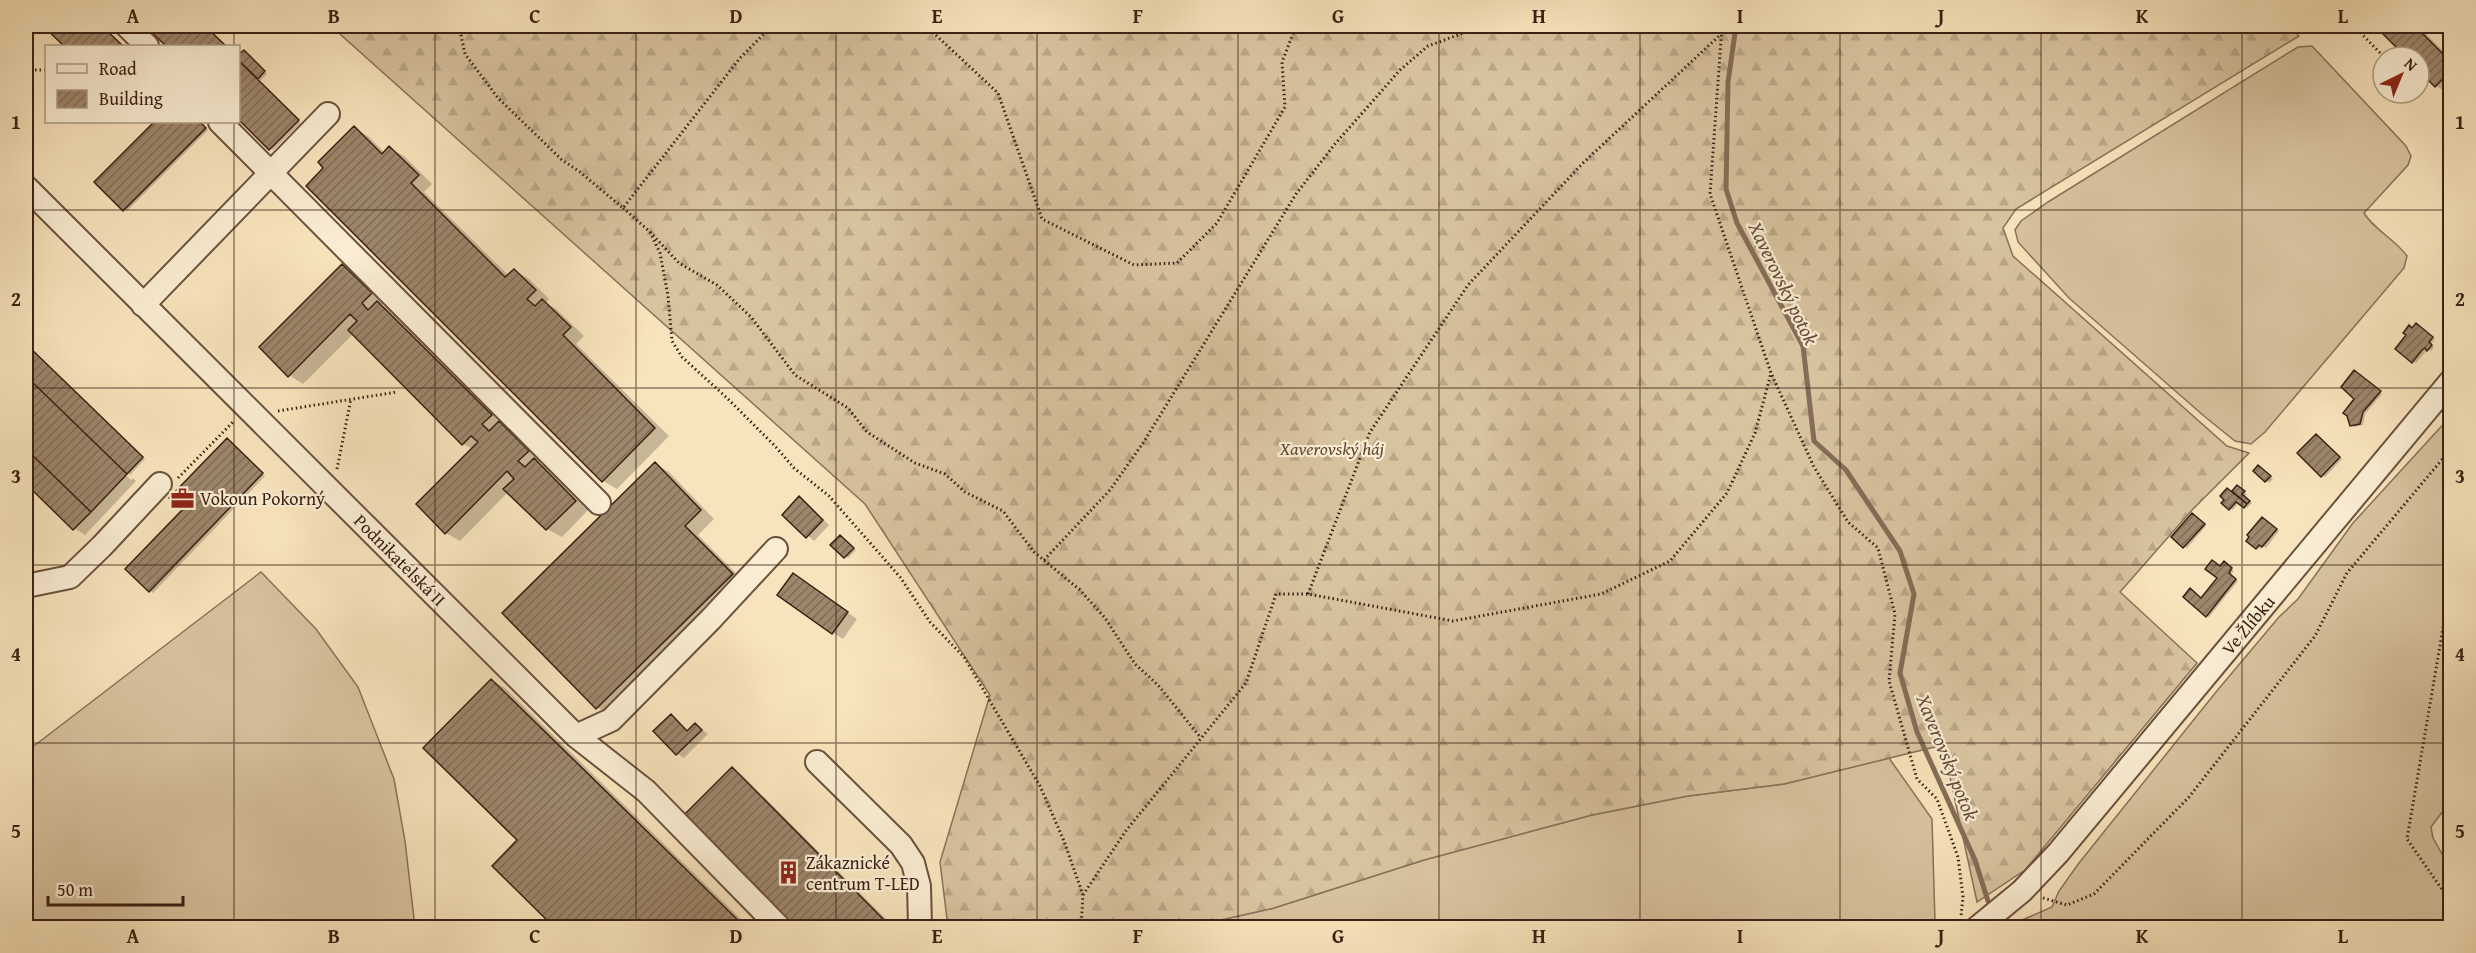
<svg xmlns="http://www.w3.org/2000/svg" width="2476" height="953" viewBox="0 0 2476 953" font-family="'Gentium Book Plus',serif">
	<defs>
		<pattern id="forest-firs" width="22" height="20" patternUnits="userSpaceOnUse" patternTransform="scale(1.5)"><rect width="22" height="20" fill="#d8c39f"/><path d="M5 1l3.5 6h-7zM16 11l3.5 6h-7z" fill="#baa788"/></pattern>
		<pattern id="building-hatch" width="6" height="6" patternUnits="userSpaceOnUse" patternTransform="scale(1.5)"><rect width="6" height="6" fill="#9d866b"/><path d="M-1 1l2-2M0 6l6-6M5 7l2-2" fill="none" stroke="#816d57"/></pattern>
	</defs>
	<rect width="100%" height="100%" fill="#f8e4bc"/>
	<filter id="stains"><feTurbulence type="fractalNoise" baseFrequency=".00333" numOctaves="4"/><feColorMatrix values="0 0 0 0 .2 0 0 0 0 .09 0 0 0 0 .02 0 0 0 .5 -.17"/></filter>
	<radialGradient id="worn" r=".72"><stop offset=".6" stop-color="#630" stop-opacity="0"/><stop offset="1" stop-color="#630" stop-opacity=".3"/></radialGradient>
	<!-- grass -->
	<path fill="#d8c39f" stroke="#89725a" stroke-width="1.5" d="M2312,46L2406,146L2411,156L2408,165L2364,213C2374,230 2395,239 2407,256L2404,268L2265,432L2251,444L2235,441L2204,416L2069,298L2018,242L2015,230L2021,221L2048,202L2298,47Z
		M2450,417V794L2449,803L2431,827L2433,838L2450,868V927H2006L2052,907L2059,891L2079,863L2216,692L2279,617L2298,599L2353,523Z
		M261,572L316,629L358,687L394,779L405,841L415,927H26V752Z
		M1889,758L1932,819L1935,922L1920,927L1185,928L1274,908L1424,860L1592,815L1688,796L1784,784Z"/>
	<!-- forest -->
	<path fill="url(#forest-firs)" stroke="#89725a" stroke-width="1.5" d="M331,26H2289L2299,36L2016,209L2003,228L2013,256L2227,446L2249,453L2192,510L2120,592L2197,663L2025,870L1977,902L1943,745L1784,784L1688,796L1592,815L1424,860L1274,908L1185,928L948,927L940,862L990,695L865,504Z"/>
	<!-- shadow -->
	<path fill="#0003" d="M45,26H102L123,46H66Z
		M148,26H204L225,46H169Z
		M2377,26H2418L2450,58V89L2447,92L2436,86L2419,68V57H2408Z
		M247,53L267,74L260,81L301,123L273,150L238,116V57Z
		M156,122H200L208,130L127,211L96,182Z
		M354,128L369,137L385,153L389,148L404,156L432,184L424,192L509,276L515,271L529,279L549,299L546,303L556,309L584,336L576,344L669,436L617,489L603,481L325,168Z
		M343,266L357,274L385,302L382,305L392,311L504,425L514,431L542,459L539,463L549,468L589,509L562,537L547,529L508,492L460,541L446,533L473,449L463,444L353,334L303,384L289,375Z
		M2419,326L2435,339L2431,344L2434,347L2431,351L2428,349L2416,363L2413,361Z
		M26,345L145,459L130,475L136,481L85,535L74,528L26,482V378L131,480L133,478L26,374Z
		M2357,373L2382,394L2365,414L2363,425L2354,427L2351,425L2349,416L2356,399Z
		M2319,437L2342,459L2325,477L2322,475Z
		M230,442L265,476L153,593L150,591L184,510Z
		M655,464L669,472L714,519L698,535L746,583L611,716L597,707Z
		M2262,469L2273,479L2269,483L2255,471Z
		M2237,487L2247,494L2244,497L2252,503L2247,508L2239,502L2233,510L2230,508L2232,493Z
		M800,498L829,525L814,541L784,515Z
		M2196,517L2206,526L2187,548L2184,547Z
		M2265,520L2279,531L2266,548L2263,546L2260,549L2248,541Z
		M26,536L33,540L26,553Z
		M843,538L856,550L848,558L832,545Z
		M2227,565L2234,571L2230,575L2238,581L2209,617L2207,616L2202,599L2219,578L2221,568Z
		M794,575L857,619L843,639L833,633Z
		M492,680L506,689L750,928H557L519,840Z
		M671,716L689,731L696,725L708,734L684,758L677,754L655,731Z
		M732,769L742,775L895,928H797Z"/>
	<g fill="none" stroke-linecap="round" stroke-linejoin="round">
		<!-- stream -->
		<path stroke="#856d57" stroke-width="5" d="M1736,26L1728,82L1726,189L1737,223L1803,346L1814,441L1846,470L1900,551L1914,594L1900,673L1917,732L1975,860L1988,901
			M2007,927V928"/>
	</g>
	<!-- building -->
	<path fill="url(#building-hatch)" stroke="#3a2014" stroke-width="1.5" d="M43,26H102L123,46H64Z
		M145,26H205L226,46H166Z
		M2375,26H2415L2450,61V72L2435,87L2419,71V57H2406Z
		M244,50L265,71L258,79L238,60V55Z
		M238,60L299,120L269,150L238,119Z
		M154,122H200L206,128L123,211L94,182Z
		M354,126L382,154L389,146L419,175L411,183L505,277L514,269L536,290L527,299L535,306L542,299L571,327L563,335L655,428L602,482L306,186L323,168L318,162Z
		M342,264L372,293L362,303L368,310L377,301L492,415L482,424L489,431L499,421L529,451L518,461L525,467L534,458L576,501L546,530L503,489L514,479L507,471L445,534L416,504L478,442L471,436L462,445L348,330L357,321L350,314L288,377L259,347Z
		M2416,323L2433,337L2429,342L2432,345L2427,351L2425,348L2422,350L2412,363L2395,349L2406,335L2403,333L2409,325L2412,328Z
		M26,344L143,457L127,474L26,376Z
		M2354,370L2381,391L2363,412L2360,424L2350,426L2347,416L2343,413L2354,399L2341,387Z
		M26,376L127,474L91,512L26,449Z
		M2316,434L2340,457L2321,477L2297,453Z
		M227,438L263,473L149,592L125,569L182,510L169,498Z
		M26,449L91,512L73,530L26,484Z
		M655,462L701,510L685,526L733,574L596,709L502,613Z
		M2258,465L2271,476L2265,482L2253,471Z
		M2237,485L2245,491L2242,494L2250,501L2247,504L2232,491Z
		M2227,488L2247,504L2244,508L2236,502L2229,510L2221,503L2224,500L2220,496Z
		M799,496L823,520L806,538L782,515Z
		M2192,513L2205,524L2183,548L2171,537Z
		M2262,517L2277,529L2262,547L2259,545L2256,549L2246,541L2249,537L2247,535Z
		M840,535L854,548L844,558L830,545Z
		M2212,560L2220,566L2224,561L2232,568L2229,573L2236,579L2206,617L2183,597L2190,588L2201,598L2217,578L2205,569Z
		M793,573L848,612L832,634L777,595Z
		M491,679L746,928H555L492,866L517,840L423,748Z
		M671,714L687,731L695,723L702,730L676,755L653,731Z
		M732,767L892,928H795L683,816Z"/>
	<g fill="none" stroke-linecap="round" stroke-linejoin="round">
		<defs>
			<path id="minor" d="M127,26L147,46
				M220,122L599,503
				M26,187L576,736L646,791L780,928
				M143,305L328,114
				M26,586L70,577L102,546L160,484
				M576,736L611,720L711,619L776,549
				M817,762L901,845L913,863L919,886L920,928
				M1977,928L2022,891L2058,853L2450,382"/>
		</defs>
		<!-- minor casing -->
		<use href="#minor" stroke="#6a513e" stroke-width="26"/>
		<!-- path -->
		<path stroke="#3a2014" stroke-width="3" stroke-dasharray="1.5 3" stroke-linecap="butt" d="M459,26L465,54L498,98L562,160L580,172L623,208L740,58L772,26
			M926,26L998,93L1042,219L1134,265L1177,263L1217,223L1285,107L1282,62L1296,26
			M1722,26L1710,194L1771,373L1814,467L1848,522L1878,548L1895,614L1889,681L1917,779L1937,799L1958,857L1963,897L1961,916
			M2321,26V35
			M2354,26L2384,57
			M26,70H46
			M26,77L29,70
			M26,161L33,168
			M623,208L650,232L679,263L717,285L751,317L795,375L848,408L867,432L915,463L945,474L965,492L1003,511L1034,552L1080,590L1105,618L1135,664L1158,685L1201,738
			M650,232L660,253L668,296L672,341L682,357L727,398L775,446L794,468L829,496L900,577L930,622L964,657L1040,786L1064,841L1083,895L1081,928
			M278,411L397,392
			M337,469L351,399
			M178,478L234,421
			M1044,560L1110,490L1143,443L1296,194L1335,144L1400,70L1428,46L1483,26
			M2450,587L2407,839L2450,901
			M1308,594L1370,432L1468,285L1584,162L1719,36
			M1083,895L1125,832L1246,683L1276,594H1308L1453,621L1601,594L1670,561L1727,493L1755,433L1771,373
			M2043,898L2067,905L2094,894L2189,797L2315,636L2347,573L2450,450"/>
		<!-- minor -->
		<use href="#minor" stroke="#faedd3" stroke-width="22"/>
	</g>
	<!-- grid -->
	<path fill="none" stroke="#3a2014" stroke-width="1.5" stroke-opacity="0.55" d="M234,26V46M435,26V928M636,26V928M836,26V928M1037,26V928M1238,26V928M1439,26V928M1640,26V928M1840,26V928M2041,26V928M2242,26V928M234,122V928M26,210H2450M26,388H2450M26,565H2450M26,743H2450"/>
	<!-- icons -->
	<defs>
		<symbol id="office-bare" viewBox="-9 -9 18 18"><path d="M-6-3h4V-5.5h4V-3h4V5H-6ZM-1-4.5V-3h2v-1.5ZM-6 0V1H6V0Z" fill="#8f2418" stroke="#faedd3" stroke-width="2.5" paint-order="stroke"/></symbol>
		<symbol id="building-bare" viewBox="-9 -9 18 18"><path d="M-4-6H4V6H1V3H-1V6H-4ZM-2.5-4.3h1.7v1.8h-1.7ZM.8-4.3h1.7v1.8H.8ZM-2.5-1h1.7V.8h-1.7ZM.8-1h1.7V.8H.8Z" fill="#8f2418" stroke="#faedd3" stroke-width="2.5" paint-order="stroke"/></symbol>
	</defs>
	<g fill-rule="evenodd">
		<use href="#office-bare" x="166" y="482" width="33" height="33"/>
		<use href="#building-bare" x="772" y="856" width="33" height="33"/>
	</g>
	<g text-anchor="middle" dominant-baseline="central" stroke-width="4.5" stroke-linejoin="round" paint-order="stroke">
		<!-- park labels -->
		<g font-size="18" font-style="italic" fill="#624937" stroke="#faedd3">
			<text x="1332" y="448">Xaverovský háj</text>
		</g>
		<!-- poi labels -->
		<g font-size="18" fill="#3a2014" stroke="#faedd3" text-anchor="start">
			<text x="200" y="498">Vokoun Pokorný</text>
			<text x="806" y="862">Zákaznické<tspan x="806" dy="21">centrum T-LED</tspan></text>
		</g>
		<!-- street labels -->
		<g font-size="18" fill="#3a2014" stroke="#faedd3">
			<text transform="translate(400 560) rotate(45)">Podnikatelská Ⅱ</text>
			<text transform="translate(2248 625) rotate(-50)">Ve Žlíbku</text>
		</g>
		<!-- water labels -->
		<g font-size="20" font-style="italic" fill="#664d3b" stroke="#faedd3">
			<text transform="translate(1784 283) rotate(64)">Xaverovský potok</text>
			<text transform="translate(1948 757) rotate(68)">Xaverovský potok</text>
		</g>
	</g>
	<!-- margin -->
	<rect width="2476" height="953" fill="none" stroke="#f8e4bc" stroke-width="66"/>
	<!-- legend -->
	<rect x="45" y="45" width="195" height="78" fill="#faedd3" stroke="#ad9b87" stroke-width="1.5"/>
	<rect x="57" y="64" width="30" height="9" fill="#faedd3" stroke="#ad9b87" stroke-width="1.5"/>
	<text x="99" y="75" font-size="18" fill="#3a2014">Road</text>
	<rect x="57" y="90" width="30" height="18" fill="url(#building-hatch)" stroke="#ad9b87" stroke-width="1.5"/>
	<text x="99" y="105" font-size="18" fill="#3a2014">Building</text>
	<!-- north arrow -->
	<g transform="translate(2401 75) rotate(43)"><circle r="28" fill="#faedd3" stroke="#ad9b87" stroke-width="1.5"/>
	<path d="M0-4.5L10 22L0 15L-10 22Z" fill="#8f2418"/>
	<text y="-9" font-size="16" font-weight="bold" text-anchor="middle" fill="#3a2014">N</text>
	</g>
	<!-- scale -->
	<path d="M48 896v9h135v-9" fill="none" stroke="#3a2014" stroke-width="3"/>
	<text x="57" y="896" font-size="18" fill="#3a2014" stroke="#faedd3" stroke-width="4.5" paint-order="stroke">50 m</text>
	<rect x="33" y="33" width="2410" height="887" fill="none" stroke="#3a2014" stroke-width="2"/>
	<g font-size="20" text-anchor="middle" font-weight="bold" fill="#3a2014">
		<text x="133" y="23">A</text>
		<text x="334" y="23">B</text>
		<text x="535" y="23">C</text>
		<text x="736" y="23">D</text>
		<text x="937" y="23">E</text>
		<text x="1138" y="23">F</text>
		<text x="1338" y="23">G</text>
		<text x="1539" y="23">H</text>
		<text x="1740" y="23">I</text>
		<text x="1941" y="23">J</text>
		<text x="2142" y="23">K</text>
		<text x="2343" y="23">L</text>
		<text x="16" y="129">1</text>
		<text x="2460" y="129">1</text>
		<text x="16" y="306">2</text>
		<text x="2460" y="306">2</text>
		<text x="16" y="483">3</text>
		<text x="2460" y="483">3</text>
		<text x="16" y="661">4</text>
		<text x="2460" y="661">4</text>
		<text x="16" y="838">5</text>
		<text x="2460" y="838">5</text>
		<text x="133" y="943">A</text>
		<text x="334" y="943">B</text>
		<text x="535" y="943">C</text>
		<text x="736" y="943">D</text>
		<text x="937" y="943">E</text>
		<text x="1138" y="943">F</text>
		<text x="1338" y="943">G</text>
		<text x="1539" y="943">H</text>
		<text x="1740" y="943">I</text>
		<text x="1941" y="943">J</text>
		<text x="2142" y="943">K</text>
		<text x="2343" y="943">L</text>
	</g>
	<rect width="100%" height="100%" filter="url(#stains)"/>
	<rect width="100%" height="100%" fill="url(#worn)"/>
</svg>
